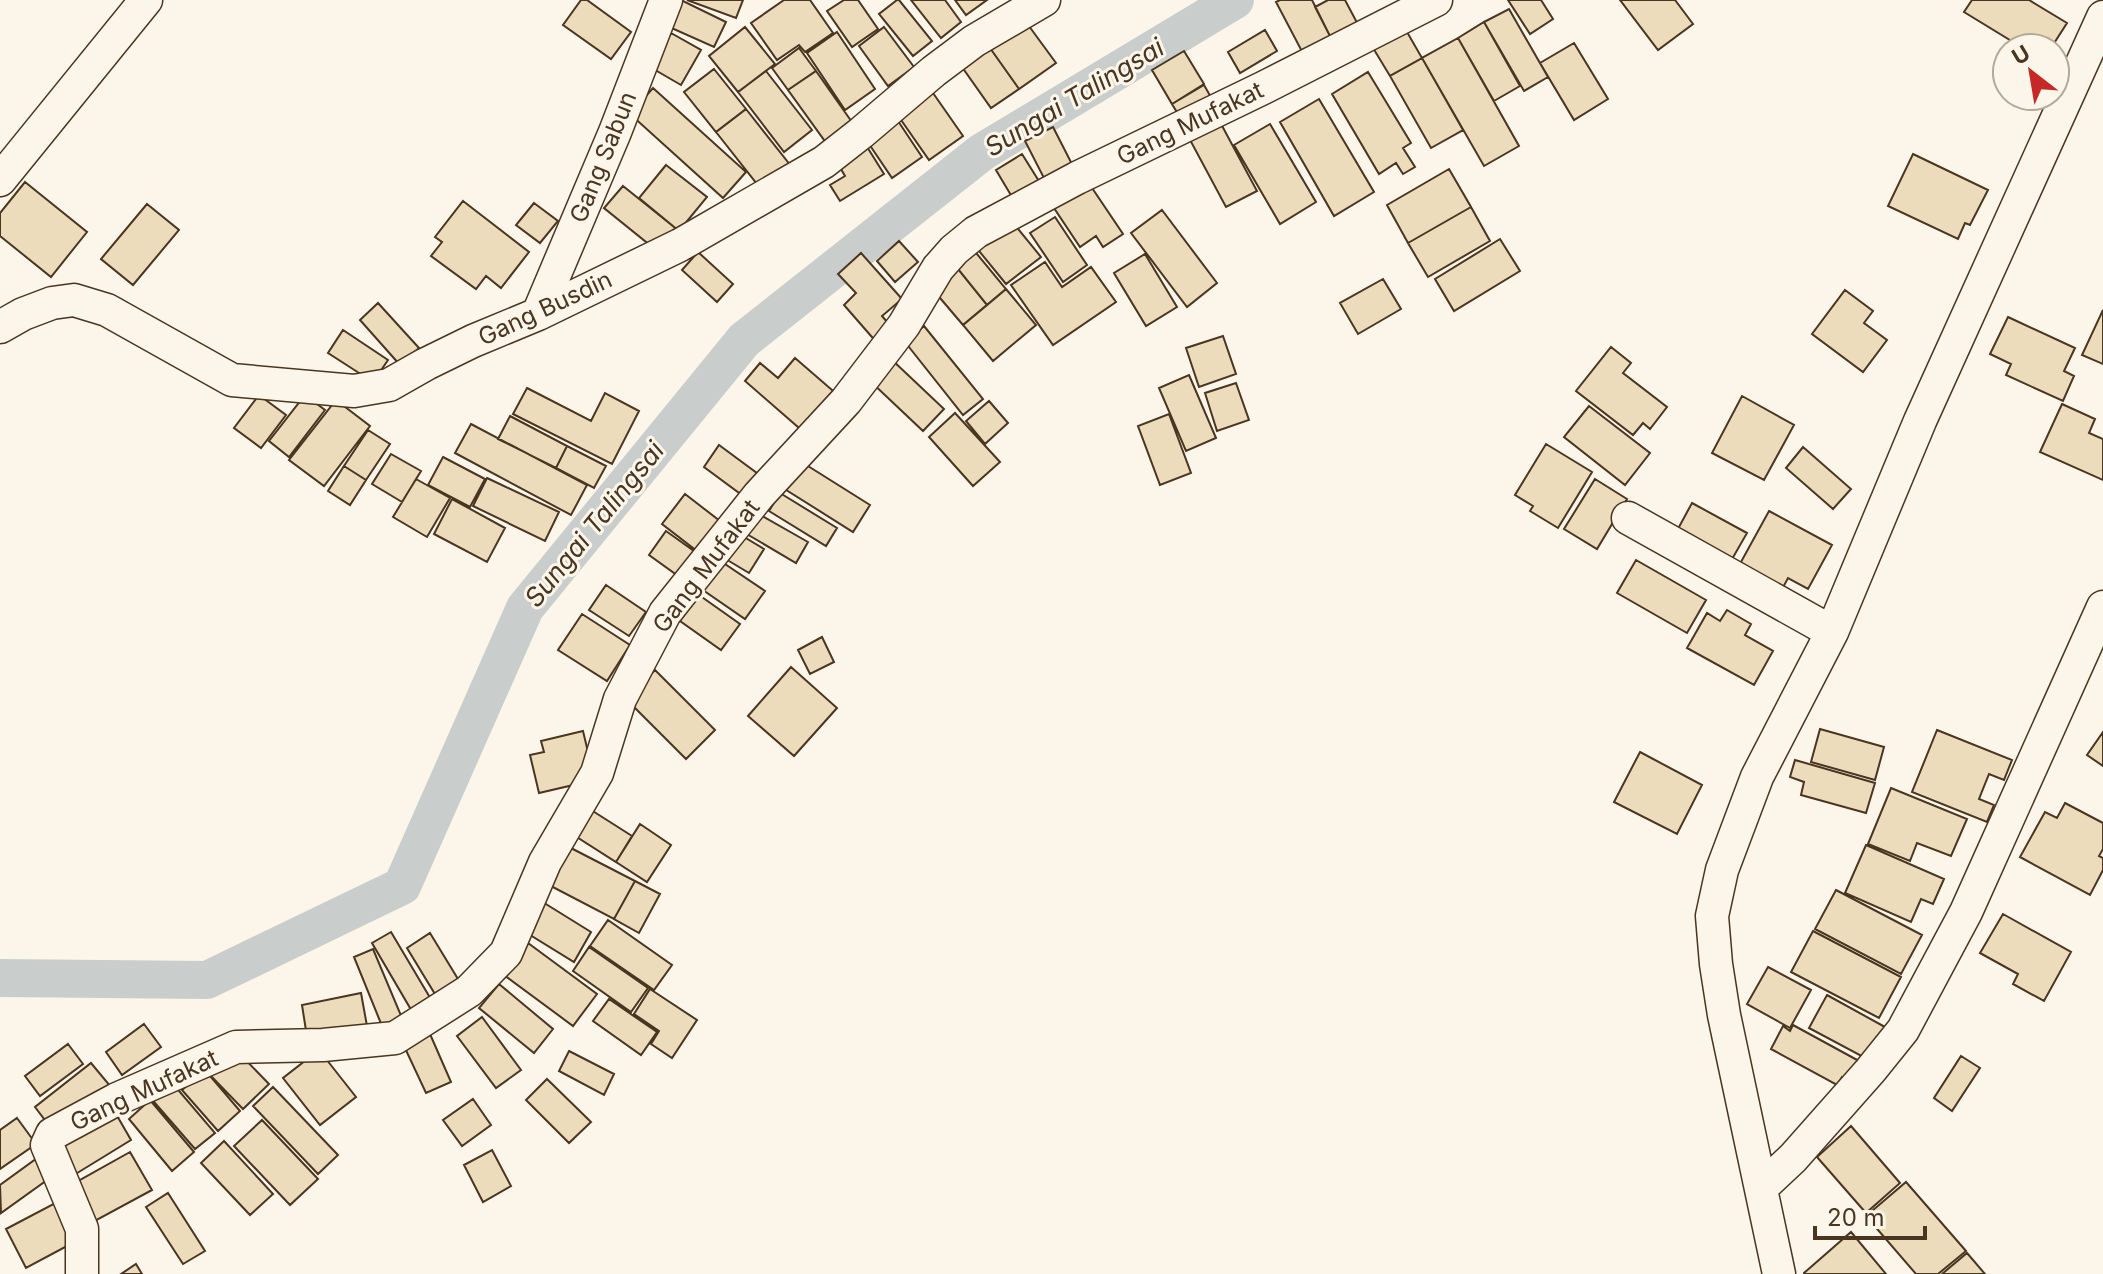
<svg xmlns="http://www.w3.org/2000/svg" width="2103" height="1274" viewBox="0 0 2103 1274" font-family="Inter,sans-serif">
	<rect width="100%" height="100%" fill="#fbf6e9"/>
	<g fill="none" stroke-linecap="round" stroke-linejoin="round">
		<!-- canal -->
		<path stroke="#c9cecd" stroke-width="38" d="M0,978L207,980L402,886L525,608L744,340L982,152L1235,0"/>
	</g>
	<!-- building -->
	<path fill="#ecdcbc" stroke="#4a3520" stroke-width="2" d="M581,0H587L631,32L611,59L563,25Z
		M681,0L726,22L714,47L667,26Z
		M687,0H743L736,18Z
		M784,0H810L833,33L805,52L799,45L777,60L751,23Z
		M844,0H858L878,29L852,47L827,11Z
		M897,0H899L932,41L913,56L879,14Z
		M911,0H945L961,22L941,38Z
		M955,0H987L966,15Z
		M1280,0H1312L1335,46L1307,61L1276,2Z
		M1328,0H1345L1362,32L1335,46L1315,7Z
		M1508,0H1541L1553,19L1530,34Z
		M1620,0H1675L1693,24L1658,50Z
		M1972,0H2029L2067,23L2051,48H2023L1964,12Z
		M1509,9L1548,77L1524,91L1484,22Z
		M1026,22L1056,63L1019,89L990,48Z
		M1484,22L1520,86L1494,101L1458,38Z
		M1403,25L1422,58L1390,76L1370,43Z
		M745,27L775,64L738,92L709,56Z
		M884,27L914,67L888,86L859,46Z
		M1265,30L1277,51L1240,73L1228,52Z
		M837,32L875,89L845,110L807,53Z
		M671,33L701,50L681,85L650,67Z
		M1458,38L1519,146L1484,166L1422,58Z
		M1574,43L1608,99L1574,120L1540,63Z
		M799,48L816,71L788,90L772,68Z
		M990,48L1019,89L991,108L962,67Z
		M1184,51L1204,84L1172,104L1152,70Z
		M1422,58L1463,130L1431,148L1390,76Z
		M714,69L746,109L716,132L684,92Z
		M766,71L812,130L784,152L738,92Z
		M816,71L854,125L827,144L788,90Z
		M1368,72L1411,143L1403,148L1415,167L1403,174L1396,163L1379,174L1332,94Z
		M1204,85L1216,106L1184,124L1172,104Z
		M653,88L746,172L723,198L630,114Z
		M933,93L963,136L929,160L899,117Z
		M1319,99L1374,192L1334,216L1280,122Z
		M746,109L791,166L761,189L716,132Z
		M898,121L922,157L892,178L867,141Z
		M1220,122L1257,191L1226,207L1189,138Z
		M1270,124L1316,202L1280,224L1234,145Z
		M1053,127L1075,170L1047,184L1025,141Z
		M864,142L884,174L840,201L830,185L845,176L835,159Z
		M1022,154L1042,186L1015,202L996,170Z
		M1913,154L1988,190L1970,225L1965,223L1958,239L1888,206Z
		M666,165L707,197L679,231L639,198Z
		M1449,169L1471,207L1408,243L1387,205Z
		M1084,176L1123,234L1103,247L1096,236L1080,247L1048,199Z
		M25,182L87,232L51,277L0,236V213Z
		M623,186L679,231L661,254L604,208Z
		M463,201L529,252L501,288L486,276L476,289L431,256L442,242L435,237Z
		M534,203L558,221L540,243L516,225Z
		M147,204L179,230L133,285L101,259Z
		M1471,207L1490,241L1428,277L1408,243Z
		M1162,210L1217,283L1187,307L1131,233Z
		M1055,217L1087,265L1063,282L1030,233Z
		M1010,219L1041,257L1006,284L975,246Z
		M1500,239L1520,271L1454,311L1435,279Z
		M899,241L918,262L895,282L877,261Z
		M972,248L1006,289L987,305L954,264Z
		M698,252L733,284L717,302L682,270Z
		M861,253L902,299L882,316L894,330L878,344L844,305L856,293L838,274Z
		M1145,254L1177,307L1146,326L1114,273Z
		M1045,262L1062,287L1091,267L1116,302L1053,345L1011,285Z
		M954,264L987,305L963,325L929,285Z
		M1383,279L1401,309L1358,334L1340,303Z
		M1006,289L1036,325L993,361L963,325Z
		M1845,290L1873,311L1864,323L1887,340L1863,372L1812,334Z
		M378,303L419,348L400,365L360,320Z
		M2103,310V364L2082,355Z
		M2008,317L2075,348L2064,371L2074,376L2063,401L2006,375L2011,364L1990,354Z
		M924,326L983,399L963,415L905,342Z
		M343,330L388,360L373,382L328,353Z
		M1223,336L1236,374L1199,387L1186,348Z
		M1611,347L1631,363L1623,373L1667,407L1650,429L1643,423L1633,435L1576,391Z
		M795,358L839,396L806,434L745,381L760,363L778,378Z
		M890,358L944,409L923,431L869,380Z
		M1189,375L1216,438L1186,451L1159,388Z
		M1236,383L1249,420L1217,431L1205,393Z
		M527,388L591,421L605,393L639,411L612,464L513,414Z
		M259,395L286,415L261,448L234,428Z
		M305,395L325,410L289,457L269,441Z
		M1742,396L1794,425L1764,480L1712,453Z
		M336,400L370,426L324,486L289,460Z
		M989,401L1008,423L985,444L966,421Z
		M2062,404L2095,419L2089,433L2103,439V480L2040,452Z
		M1589,406L1650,453L1625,485L1564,437Z
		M955,413L1000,462L973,486L929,437Z
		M1169,414L1191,473L1160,485L1138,426Z
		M510,416L567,446L556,468L498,439Z
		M471,424L587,485L571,515L455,453Z
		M368,430L390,444L366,480L344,466Z
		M1546,444L1592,472L1558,528L1530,511L1533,506L1515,495Z
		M719,445L765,479L750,501L704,467Z
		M567,446L606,466L594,488L556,468Z
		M1803,447L1851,489L1833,509L1786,468Z
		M391,454L421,471L402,502L372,484Z
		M443,457L485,479L470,507L428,485Z
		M800,461L870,505L853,532L783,488Z
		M344,466L366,480L350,505L328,491Z
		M487,478L559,512L545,541L473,506Z
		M416,479L450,498L427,537L393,517Z
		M1595,479L1627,499L1597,549L1564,529Z
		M780,493L837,528L826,546L769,511Z
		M685,494L729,528L706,558L662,524Z
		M452,499L505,528L487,562L434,534Z
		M1692,503L1747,533L1727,568L1673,538Z
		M1769,511L1832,545L1808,589L1788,578L1779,595L1736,571Z
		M757,513L808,542L796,563L745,533Z
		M666,531L705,559L688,583L649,555Z
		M739,534L764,549L749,573L724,558Z
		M719,560L765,591L745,619L700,588Z
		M1636,560L1706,600L1687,633L1617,593Z
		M606,585L646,612L629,636L589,610Z
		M699,595L740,624L721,650L680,621Z
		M1727,610L1751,624L1745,635L1773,651L1754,685L1687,648L1707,613L1720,621Z
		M582,614L630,645L607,681L558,650Z
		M822,637L834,662L810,674L798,650Z
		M791,667L837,708L794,756L748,716Z
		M655,670L715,730L686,759L626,699Z
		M1820,729L1884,747L1875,780L1811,762Z
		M1937,730L2012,760L2004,780L1989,774L1979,799L1994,805L1987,822L1912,792Z
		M583,731L593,773L586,782L539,793L530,755L544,752L541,741Z
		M2103,732V766L2087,755Z
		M1640,752L1702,785L1677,834L1614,802Z
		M1795,760L1875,783L1866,813L1801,795L1804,782L1790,777Z
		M1891,788L1967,819L1951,856L1917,843L1910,861L1868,844Z
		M2065,803L2103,823V849L2099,856L2103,858V870L2090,895L2020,857L2045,812L2057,818Z
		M588,808L632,836L616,862L572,834Z
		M640,824L671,845L647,882L616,862Z
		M1866,845L1944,879L1933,904L1921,899L1911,922L1845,893Z
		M567,846L635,881L614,919L547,884Z
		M635,881L660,894L639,933L614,919Z
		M1836,890L1922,935L1901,974L1815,929Z
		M541,901L591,932L574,962L522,930Z
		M2003,914L2071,952L2044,1001L2013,984L2018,974L1980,953Z
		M608,920L672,965L654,990L590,946Z
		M1813,931L1901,977L1879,1018L1791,972Z
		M391,932L432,1001L413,1013L372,943Z
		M430,933L461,984L438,999L407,948Z
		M528,943L597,994L573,1026L504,975Z
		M589,947L648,988L631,1012L573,971Z
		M373,949L402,1018L382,1026L354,957Z
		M1768,967L1811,990L1790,1028L1747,1004Z
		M499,984L553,1029L534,1053L479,1008Z
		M650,989L697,1020L672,1058L651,1044L659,1031L634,1014Z
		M361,993L367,1026L307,1037L302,1005Z
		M1827,995L1885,1027L1867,1059L1809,1028Z
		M609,999L657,1032L641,1055L593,1021Z
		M482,1017L521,1070L496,1088L457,1036Z
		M144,1024L161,1047L122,1075L106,1052Z
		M1793,1025L1859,1061L1849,1081L1842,1077L1837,1085L1771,1049L1783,1026L1790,1031Z
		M430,1034L451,1082L426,1093L404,1046Z
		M68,1044L83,1064L40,1096L25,1076Z
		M235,1049L269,1084L243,1109L209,1074Z
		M319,1050L356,1097L320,1125L283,1078Z
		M569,1051L614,1074L604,1095L559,1071Z
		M1961,1056L1980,1068L1952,1111L1934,1098Z
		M91,1063L111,1087L54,1132L35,1107Z
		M205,1070L240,1111L218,1131L182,1090Z
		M168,1078L215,1133L195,1149L148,1095Z
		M547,1079L591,1122L569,1143L526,1100Z
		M273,1087L338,1155L318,1174L253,1106Z
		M473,1099L491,1125L462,1146L443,1120Z
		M150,1100L194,1152L172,1171L129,1119Z
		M112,1107L131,1140L74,1175L54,1143Z
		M17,1118L36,1144L0,1169V1130Z
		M262,1120L318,1179L290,1205L234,1146Z
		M1851,1126L1900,1183L1866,1213L1817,1157Z
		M224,1141L273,1194L250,1215L201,1163Z
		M492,1150L511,1186L483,1202L464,1165Z
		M130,1152L152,1190L93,1222L73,1184Z
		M40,1156L54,1175L1,1213L0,1185Z
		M1906,1182L1966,1251L1938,1274H1916L1866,1216Z
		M168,1193L205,1251L183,1264L146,1207Z
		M61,1200L82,1238L26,1268L6,1229Z
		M1851,1232L1886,1274H1804V1273Z
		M1967,1253L1985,1274H1942Z
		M136,1264L142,1274H121Z"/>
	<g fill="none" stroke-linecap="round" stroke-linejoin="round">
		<defs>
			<path id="street" d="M0,180L146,0
				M538,314L615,132L666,0
				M0,327L23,314L52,303L74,300L107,310L232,380L354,391L389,385L426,364L473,341L538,314L680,245L824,162L861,133L934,71L974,41L1044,0
				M1628,518L1832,632
				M1761,1188L1793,1158L1870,1071L1903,1030L1966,912L2103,607
				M82,1274V1229L47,1145L52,1134L117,1099L236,1047L323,1045L395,1038L469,991L506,953L545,862L597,773L620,699L665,613L759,495L846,401L904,325L938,268L954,250L976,232L1077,178L1263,88L1436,0
				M1779,1274L1724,1015L1716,964L1712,916L1722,870L1757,777L1832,632L1920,421L2103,17"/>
		</defs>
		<!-- street casing -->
		<use href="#street" stroke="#4a3520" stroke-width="35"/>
		<!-- street -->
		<use href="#street" stroke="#fbf6e9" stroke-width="32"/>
	</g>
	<g text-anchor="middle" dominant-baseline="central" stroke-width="6" stroke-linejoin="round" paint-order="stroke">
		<!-- street labels -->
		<g font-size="24" fill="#4a3520" stroke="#fbf6e9">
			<text transform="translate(1190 123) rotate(-26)">Gang Mufakat</text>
			<text transform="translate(603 157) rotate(-68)">Gang Sabun</text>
			<text transform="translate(545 308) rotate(-25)">Gang Busdin</text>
			<text transform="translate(706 566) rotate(-53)">Gang Mufakat</text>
			<text transform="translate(144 1090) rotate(-25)">Gang Mufakat</text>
		</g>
		<!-- water labels -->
		<g font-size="26" font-style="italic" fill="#4a3520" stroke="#fbf6e9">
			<text transform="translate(1074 97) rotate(-31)">Sungai Talingsai</text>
			<text transform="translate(594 524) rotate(-51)">Sungai Talingsai</text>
		</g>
	</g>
	<!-- north arrow -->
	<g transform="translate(2031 72) rotate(329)"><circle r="38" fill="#fbf6e9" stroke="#b4a999" stroke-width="2"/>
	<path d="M0-6L14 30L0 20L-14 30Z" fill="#c62828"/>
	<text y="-12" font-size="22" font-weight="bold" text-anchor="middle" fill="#4a3520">U</text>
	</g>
	<!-- scale -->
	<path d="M1815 1226v12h110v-12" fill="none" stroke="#4a3520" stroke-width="4"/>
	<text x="1827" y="1226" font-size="24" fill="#4a3520" stroke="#fbf6e9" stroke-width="6" paint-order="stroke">20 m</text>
</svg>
